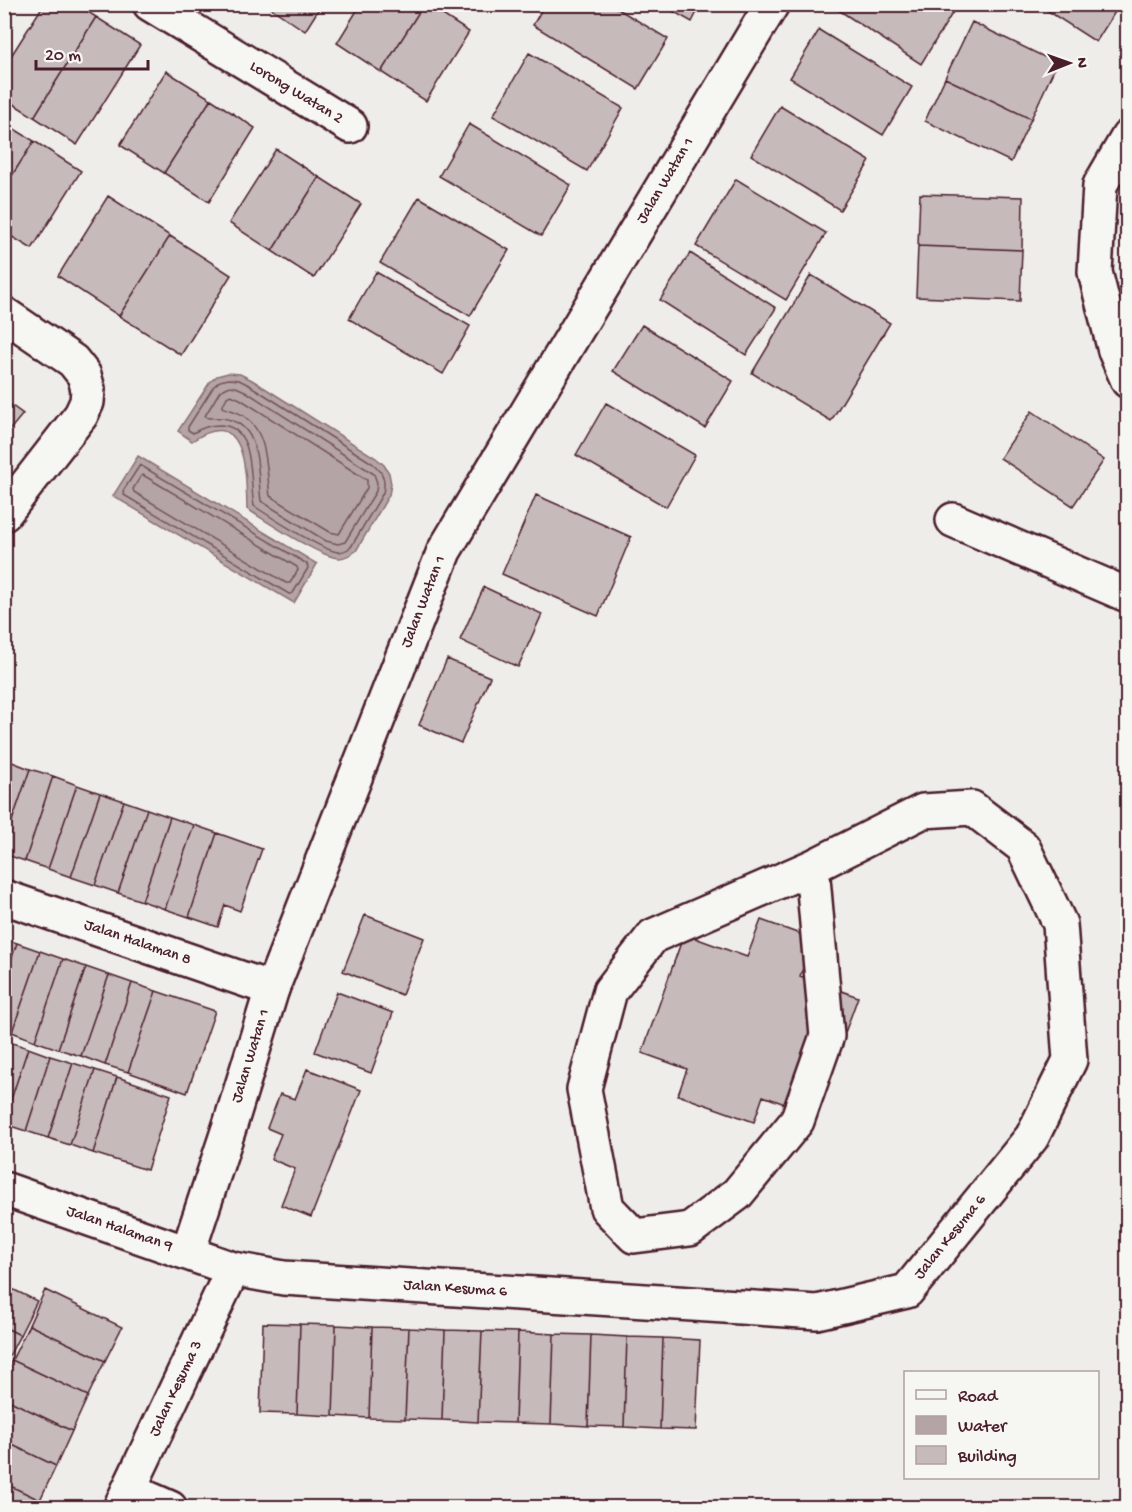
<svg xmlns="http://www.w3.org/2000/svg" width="1132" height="1512" viewBox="0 0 1132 1512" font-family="'Gochi Hand',sans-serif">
	<rect width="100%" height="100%" fill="#efedea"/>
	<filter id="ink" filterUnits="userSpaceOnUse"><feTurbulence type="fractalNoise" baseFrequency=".0167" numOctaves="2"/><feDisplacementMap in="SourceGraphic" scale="12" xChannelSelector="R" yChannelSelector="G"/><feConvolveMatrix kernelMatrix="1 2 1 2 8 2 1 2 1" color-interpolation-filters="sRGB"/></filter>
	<g filter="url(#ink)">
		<!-- water -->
		<path fill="#b4a4a5" stroke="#8a6f74" stroke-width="1.5" d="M228,373L240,374L252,380L376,458L384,465L389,473L391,484L389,495L356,551C350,555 345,558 339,558C321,558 265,520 247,509C246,473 247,404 192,441L178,431L210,382L217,376Z
			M138,456L317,564L294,603L113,496Z"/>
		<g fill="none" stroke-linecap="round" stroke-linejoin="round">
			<!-- shore -->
			<path stroke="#74545c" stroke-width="1.5" d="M229,379L239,380L249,385L372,463C383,472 386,479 383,493L351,547C347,550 343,552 338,552C323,551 269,516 254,506C249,482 257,426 220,425C209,425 201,428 193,433L188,430V427L214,386L220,381Z
				M230,386L236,387L245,391L374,474L377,483L376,491L345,542L338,544L326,541L261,501C256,463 263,413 208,418L205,416L220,391Z
				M231,395L240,399L367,480V488L339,534L330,532L270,496C266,469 269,434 244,416C237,411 229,410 222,407L227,397Z
				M140,465L307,564L308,568L293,593L289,594L124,495L123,491Z
				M143,475L297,567L298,570L290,583H286L134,492L133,489L141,476Z"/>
		</g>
		<!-- building -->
		<path fill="#c6babb" stroke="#4a1f2b" stroke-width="1.5" d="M44,4H76L96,17L34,117L4,98V67Z
			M265,4H322L305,31Z
			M361,4H424L381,72L337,43Z
			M424,4H426L469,32L426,101L381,72Z
			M545,4H610L668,39L638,89L533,25Z
			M660,4H701L692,22Z
			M841,4H941L953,12L921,64L837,9Z
			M1037,4H1120L1096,42Z
			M96,17L140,45L77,145L34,117Z
			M972,22L1057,63L1031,119L945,78Z
			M819,30L912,87L883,135L790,78Z
			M529,53L623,108L587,171L493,116Z
			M166,71L211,99L164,173L120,145Z
			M945,78L1031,119L1011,162L925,121Z
			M211,99L255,128L209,202L164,173Z
			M780,106L870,161L840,210L751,155Z
			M6,124L34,141L4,188V127Z
			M469,124L571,185L541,236L439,176Z
			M34,141L81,171L32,249L4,232V188Z
			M276,149L319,177L272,251L229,223Z
			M319,177L361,204L314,278L272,251Z
			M736,179L826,233L786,300L696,246Z
			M920,194L1023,197L1022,250L918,246Z
			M108,196L170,236L119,316L58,276Z
			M419,197L509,250L470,316L380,263Z
			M170,236L231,275L181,355L119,316Z
			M918,246L1022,250L1020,301L916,297Z
			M690,253L776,308L746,355L660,300Z
			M376,272L470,326L443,374L349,319Z
			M811,275L890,323L831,421L752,373Z
			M642,325L733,381L705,428L613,371Z
			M4,400L23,414L4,437Z
			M606,403L695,455L666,507L576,455Z
			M1032,411L1104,460L1073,506L1000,458Z
			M536,495L631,537L598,616L502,574Z
			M484,587L542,614L518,667L460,640Z
			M447,659L490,677L461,743L419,725Z
			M7,760L30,769L4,844V767Z
			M30,769L53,776L25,861L4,854V844Z
			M53,776L77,785L48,869L25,861Z
			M77,785L100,793L71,877L48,869Z
			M100,793L124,801L95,885L71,877Z
			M124,801L147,809L118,893L95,885Z
			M147,809L170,817L142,901L118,893Z
			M170,817L194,825L165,909L142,901Z
			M194,825L217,833L189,917L165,909Z
			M217,833L262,849L240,911L225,905L218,927L189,917Z
			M365,915L424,938L402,995L343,971Z
			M761,920L814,939L800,976L858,997L815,1115L763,1096L754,1122L678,1095L687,1069L642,1053L684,934L747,957Z
			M4,939L17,943L4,980Z
			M17,943L40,951L12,1032L4,1030V980Z
			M40,951L63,959L35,1041L12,1032Z
			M63,959L86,967L58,1049L35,1041Z
			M86,967L109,975L81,1056L58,1049Z
			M109,975L132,983L105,1065L81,1056Z
			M132,983L156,991L128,1072L105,1065Z
			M156,991L215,1011L187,1093L128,1072Z
			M337,992L393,1013L371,1073L315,1052Z
			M6,1041L28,1048L4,1121V1044Z
			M28,1048L50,1056L26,1131L4,1124V1121Z
			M50,1056L73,1063L48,1138L26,1131Z
			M73,1063L95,1070L70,1145L48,1138Z
			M307,1069L361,1090L311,1217L281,1205L295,1169L271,1159L281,1134L267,1128L280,1094L295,1099Z
			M95,1070L117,1077L93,1153L70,1145Z
			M117,1077L171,1095L147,1170L93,1153Z
			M4,1285L37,1301L20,1335L4,1327Z
			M45,1290L122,1327L105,1361L29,1325Z
			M263,1323L300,1324L297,1414L260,1413Z
			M300,1324L336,1325L333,1416L297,1414Z
			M29,1325L105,1361L88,1396L12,1360Z
			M336,1325L372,1327L369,1418L333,1416Z
			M4,1327L20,1335L4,1366Z
			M372,1327L409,1328L405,1419L369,1418Z
			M409,1328L445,1330L442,1420L405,1419Z
			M445,1330L482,1331L478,1422L442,1420Z
			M482,1331L518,1332L515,1423L478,1422Z
			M518,1332L554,1334L551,1424L515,1423Z
			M554,1334L591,1335L588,1426L551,1424Z
			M591,1335L627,1337L624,1427L588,1426Z
			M627,1337L663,1338L660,1429L624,1427Z
			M663,1338L700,1340L696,1430L660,1429Z
			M12,1360L88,1396L72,1431L4,1398V1376Z
			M4,1398L72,1431L56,1466L4,1441Z
			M4,1441L56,1466L40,1500L4,1483Z
			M4,1483L40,1500L36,1508H4Z"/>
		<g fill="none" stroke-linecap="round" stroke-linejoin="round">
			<defs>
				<g id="minor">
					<path id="s1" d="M150,4L350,126"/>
					<path d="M1128,137L1100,185L1095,272L1115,351L1128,381"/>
					<path d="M4,314L73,361L84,375L88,389L87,402L81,415L4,514"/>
					<path d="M953,520L1125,594H1128"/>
					<path id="s2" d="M4,897L272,989"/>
					<path id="s3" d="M4,1189L233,1269L284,1278L817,1312L907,1291L1032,1137L1070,1060L1060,924L1023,847L972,808L923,811L812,867L827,1036L797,1121L737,1194L690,1229L634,1236L607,1208L584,1089L610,991L653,936L812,867"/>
					<path id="s4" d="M188,1252L230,1125L272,989L444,551L772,4"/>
					<path d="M129,1490L170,1508"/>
					<path id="s5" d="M120,1508L233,1269"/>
				</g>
			</defs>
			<!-- minor casing -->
			<use href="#minor" stroke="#4a1f2b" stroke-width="38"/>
			<!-- minor -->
			<use href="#minor" stroke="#f6f6f2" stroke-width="33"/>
		</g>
	</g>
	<g text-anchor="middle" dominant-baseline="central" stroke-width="6" stroke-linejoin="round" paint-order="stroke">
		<!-- street labels -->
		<g font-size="16" fill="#4a1f2b" stroke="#f6f6f2">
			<text stroke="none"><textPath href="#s1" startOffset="171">Lorong Watan 2</textPath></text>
			<text stroke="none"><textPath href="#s4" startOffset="1178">Jalan Watan 1</textPath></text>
			<text stroke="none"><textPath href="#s4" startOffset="692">Jalan Watan 1</textPath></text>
			<text stroke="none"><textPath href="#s2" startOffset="141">Jalan Halaman 8</textPath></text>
			<text stroke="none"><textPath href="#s4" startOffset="206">Jalan Watan 1</textPath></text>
			<text stroke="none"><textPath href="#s3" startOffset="122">Jalan Halaman 9</textPath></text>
			<text stroke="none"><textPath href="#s3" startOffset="990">Jalan Kesuma 6</textPath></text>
			<text stroke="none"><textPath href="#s3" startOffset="466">Jalan Kesuma 6</textPath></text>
			<text stroke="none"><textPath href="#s5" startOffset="132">Jalan Kesuma 3</textPath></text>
		</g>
	</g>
	<!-- margin -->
	<rect width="1132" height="1512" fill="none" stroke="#f6f6f2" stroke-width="24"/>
	<rect x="12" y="12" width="1108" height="1488" fill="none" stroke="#4a1f2b" stroke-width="2" filter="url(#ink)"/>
	<!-- legend -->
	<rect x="904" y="1371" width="195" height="108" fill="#f6f6f2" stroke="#b1a0a2" stroke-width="1.5"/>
	<rect x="916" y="1390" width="30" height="9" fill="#f6f6f2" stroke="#b1a0a2" stroke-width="1.5"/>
	<text x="958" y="1401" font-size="18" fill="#4a1f2b">Road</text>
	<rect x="916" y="1416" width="30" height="18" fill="#b4a4a5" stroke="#b1a0a2" stroke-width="1.5"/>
	<text x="958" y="1431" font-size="18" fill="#4a1f2b">Water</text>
	<rect x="916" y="1446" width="30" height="18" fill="#c6babb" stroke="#b1a0a2" stroke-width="1.5"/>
	<text x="958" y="1461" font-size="18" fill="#4a1f2b">Building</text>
	<!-- north arrow -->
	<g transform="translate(1069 63) rotate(89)" stroke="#f6f6f2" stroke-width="4.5" paint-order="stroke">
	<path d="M0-4.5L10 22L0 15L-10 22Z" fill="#4a1f2b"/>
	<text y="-9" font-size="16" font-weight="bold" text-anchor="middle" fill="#4a1f2b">N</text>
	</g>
	<!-- scale -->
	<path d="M36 60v9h112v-9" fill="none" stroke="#4a1f2b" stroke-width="3"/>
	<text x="45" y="60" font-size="18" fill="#4a1f2b" stroke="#f6f6f2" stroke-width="4.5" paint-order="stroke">20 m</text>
</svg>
